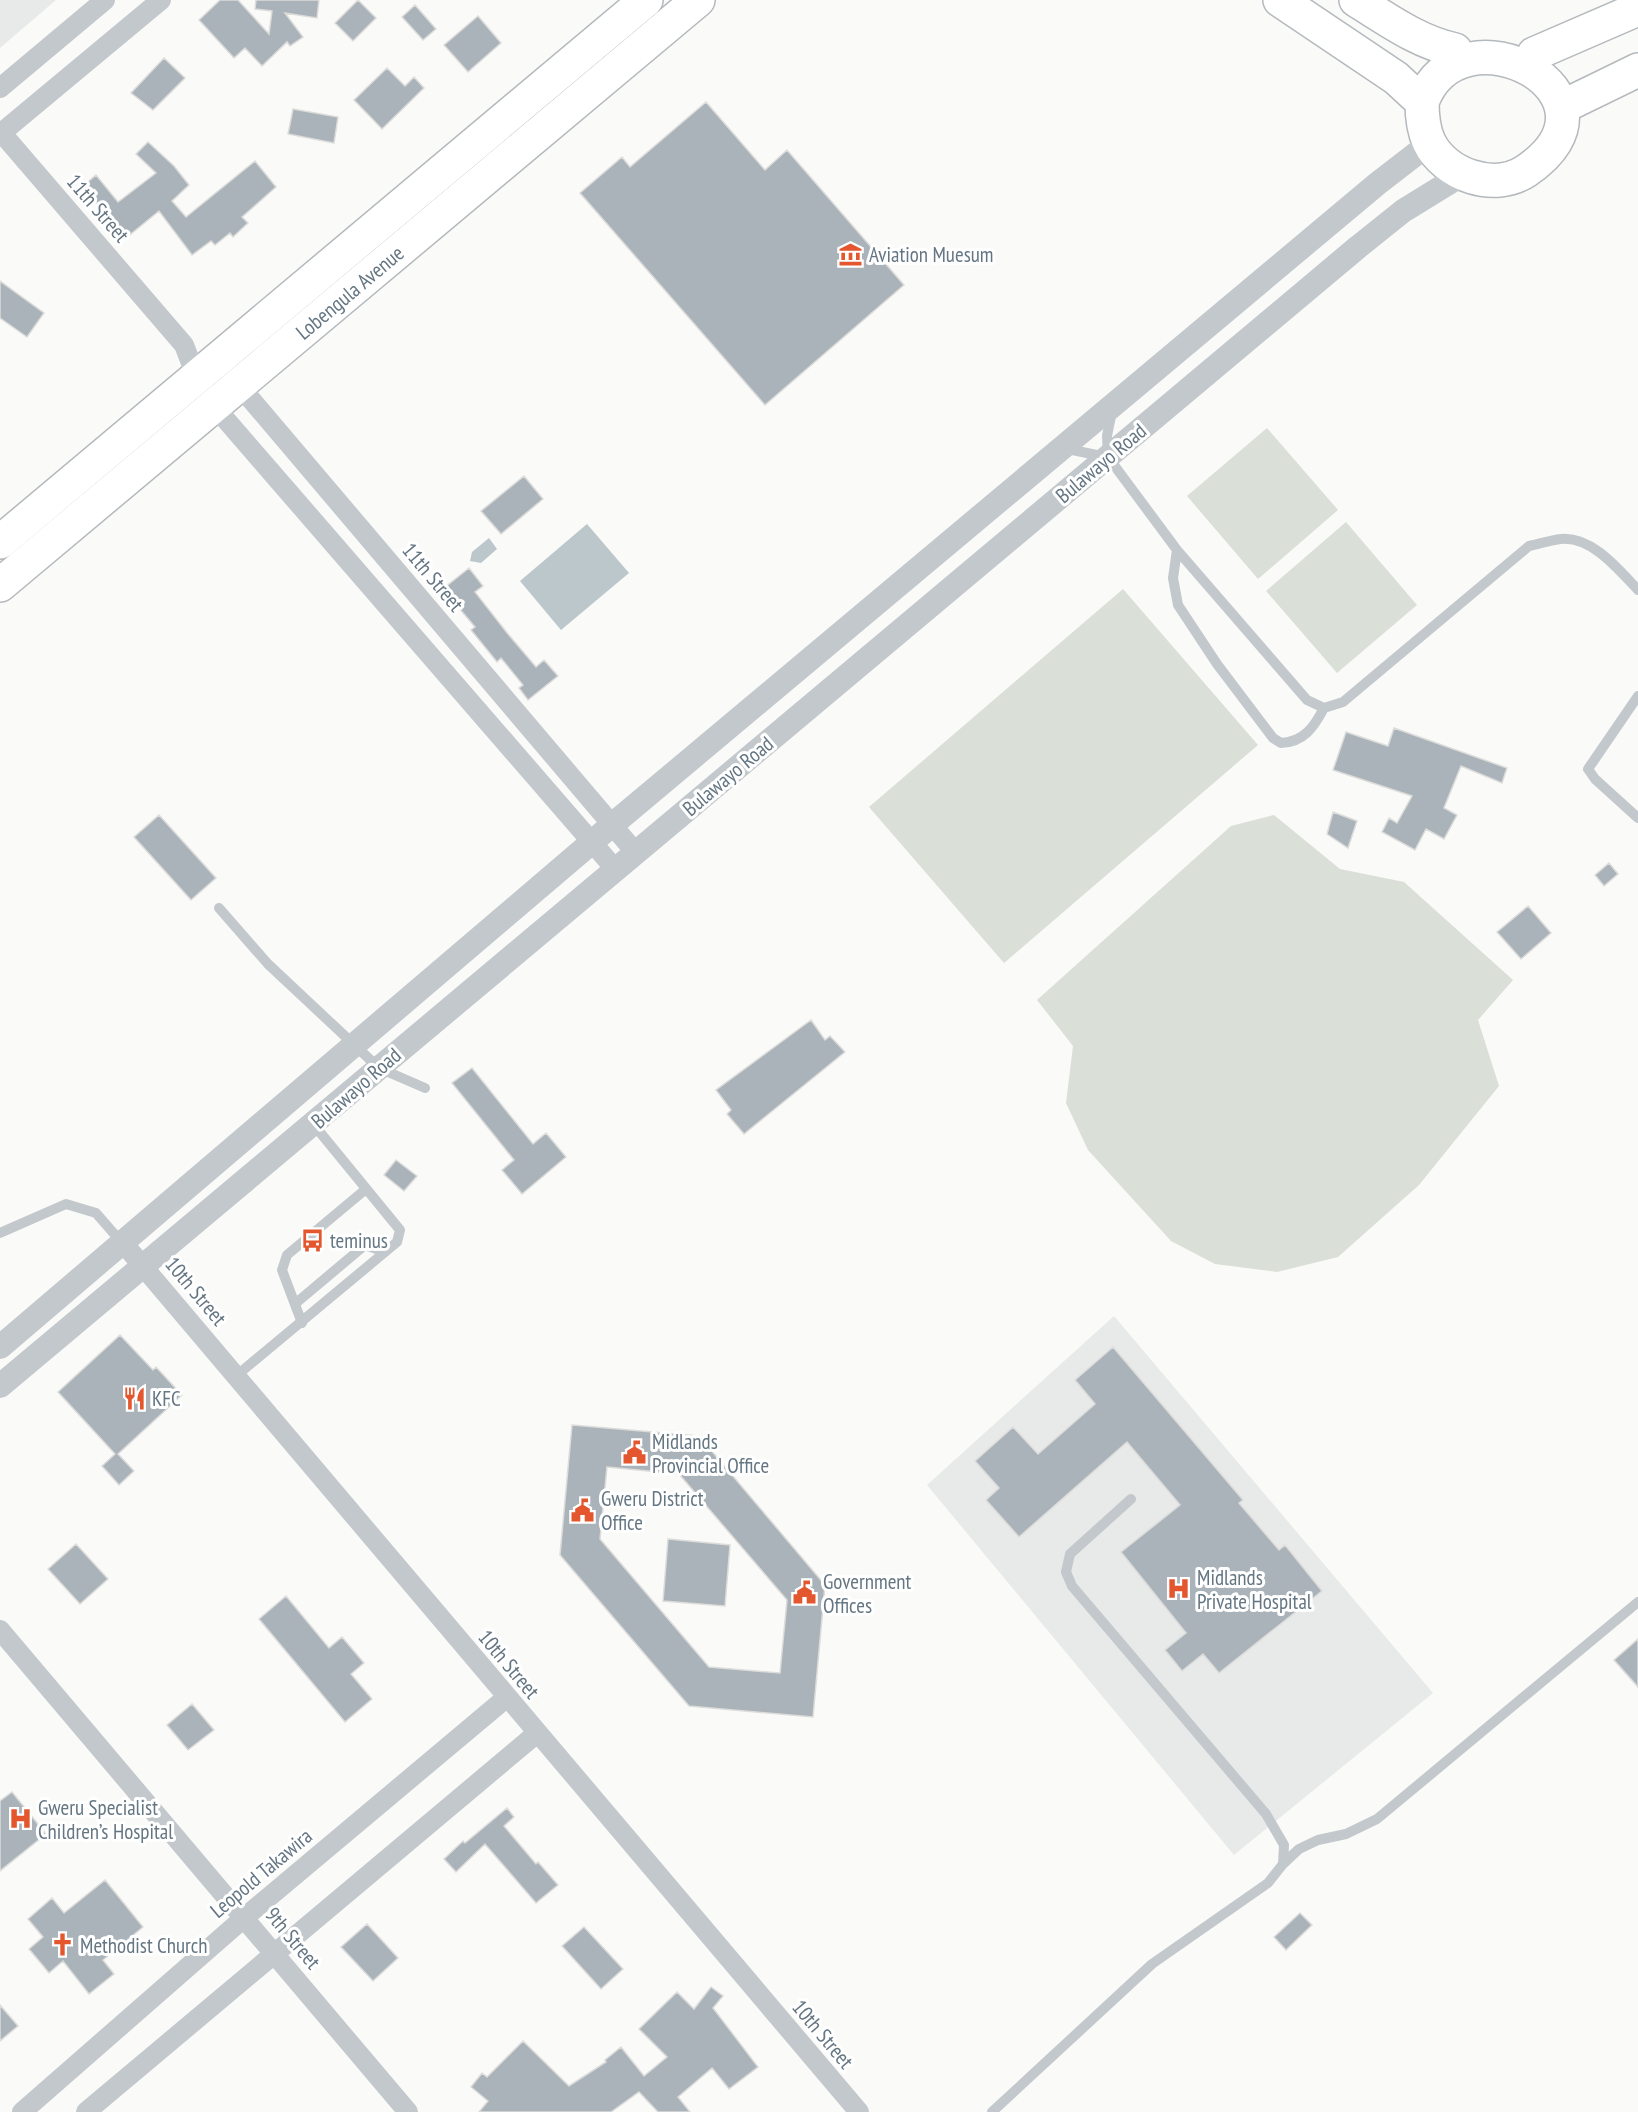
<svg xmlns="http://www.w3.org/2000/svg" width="1638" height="2112" viewBox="0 0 1638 2112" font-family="'PT Sans Narrow',sans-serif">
	<rect width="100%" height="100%" fill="#fafaf8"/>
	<!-- built -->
	<path fill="#e8e9e9" d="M0,0H56L0,48Z
		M1114,1316L1433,1693L1234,1855L927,1485Z"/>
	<!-- green -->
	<path fill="#dadfd7" d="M1267,428L1338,510L1258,579L1187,496Z
		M1346,522L1417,605L1337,673L1266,591Z
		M1123,589L1258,745L1004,963L869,807Z
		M1274,815L1340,869L1404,882L1513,980L1478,1020L1499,1086L1419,1185L1338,1257L1277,1272L1215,1264L1171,1241L1088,1150L1066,1103L1073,1046L1037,1000L1231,826Z"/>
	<!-- water -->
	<path fill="#bbc7cb" d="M587,524L629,573L561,630L520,581Z
		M489,538L497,549L481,563L470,561L472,552Z"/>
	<!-- building -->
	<path fill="#aab3b9" stroke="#dcdcda" stroke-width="1.5" fill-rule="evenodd" d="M220,0H238L269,34L272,11L255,9L256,0H319L317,18L285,13L303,37L290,46L287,42L262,66L245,48L234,58L199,20Z
		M358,0L376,18L353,41L335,23Z
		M415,5L436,29L423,40L402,17Z
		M478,16L501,43L468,72L444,45Z
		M164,58L185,78L153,110L131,93Z
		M387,68L405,86L414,77L424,88L382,129L354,100Z
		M706,102L765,170L787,150L904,285L765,405L580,193L622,157L630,167Z
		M293,109L338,117L334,143L288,134Z
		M148,142L174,166L189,185L172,201L186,217L255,161L276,187L242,217L248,223L233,237L230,233L215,245L211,241L192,255L159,211L126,238L83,186L96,175L118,202L156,173L136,154Z
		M0,281L44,313L27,337L0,318Z
		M524,476L543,499L501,534L481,511Z
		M469,568L483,586L475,592L508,634L536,667L544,660L558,676L528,700L519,688L523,685L501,658L497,662L471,630L475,627L453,601L449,604L439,592Z
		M1394,728L1507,768L1502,783L1461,766L1444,808L1457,815L1444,839L1426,829L1415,850L1382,832L1389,818L1397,823L1412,796L1333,770L1346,732L1388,746Z
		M1333,812L1357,821L1348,848L1327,834Z
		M159,815L216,878L191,900L134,837Z
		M1609,863L1618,874L1604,886L1595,875Z
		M1528,906L1551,933L1521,959L1497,932Z
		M811,1020L825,1040L830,1036L845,1052L744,1134L727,1114L731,1110L716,1090Z
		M472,1068L533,1144L546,1133L566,1157L522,1194L502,1170L514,1160L452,1083Z
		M396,1160L417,1176L404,1191L384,1175Z
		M120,1335L153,1370L156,1367L182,1395L118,1454L134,1471L119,1485L102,1466L115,1454L58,1392Z
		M1113,1347L1243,1500L1239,1503L1279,1550L1285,1545L1322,1591L1219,1673L1203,1654L1182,1671L1165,1650L1186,1633L1121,1552L1180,1505L1127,1442L1019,1537L986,1500L999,1488L975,1461L1013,1427L1038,1454L1095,1404L1075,1380Z
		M572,1425L699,1436L825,1585L813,1717L689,1706L560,1555ZM607,1467L679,1474L787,1600L780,1673L709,1667L600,1539Z
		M668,1539L730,1545L725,1606L663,1601Z
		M76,1544L108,1579L80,1604L48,1569Z
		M286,1596L329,1648L342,1637L364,1663L351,1674L372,1699L345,1722L259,1619Z
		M1638,1639V1687L1614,1660Z
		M192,1704L214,1730L188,1750L167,1725Z
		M12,1792L46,1834L0,1871V1801Z
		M507,1808L514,1817L504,1826L536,1864L538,1862L558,1885L536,1903L485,1844L456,1872L444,1859L463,1841L465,1843Z
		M105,1880L143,1927L103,1960L114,1974L89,1994L63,1961L49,1973L29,1949L43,1937L28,1919L52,1898L64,1913Z
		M1300,1913L1312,1925L1286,1950L1274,1937Z
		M367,1924L398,1958L373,1981L341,1947Z
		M584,1927L623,1969L601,1989L562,1946Z
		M711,1987L723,1996L713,2008L758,2067L729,2089L712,2068L678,2097L690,2112H658L639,2092L611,2112H479L488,2101L471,2087L482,2073L487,2077L523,2041L569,2086L606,2062L605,2060L621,2047L644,2076L667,2057L639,2029L677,1992L694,2009Z
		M0,2005L18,2026L0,2041Z"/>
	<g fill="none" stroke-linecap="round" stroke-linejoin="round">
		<defs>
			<g id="trunk">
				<path d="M1280,0L1396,78L1422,102C1422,116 1423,129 1429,142C1445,175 1494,192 1526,171C1638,95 1460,0 1422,102"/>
				<path d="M1356,0C1388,20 1418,42 1455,50"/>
				<path d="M1534,54L1638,9"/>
				<path d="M1562,107L1638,70"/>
				<path d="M0,542L646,0"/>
				<path id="s1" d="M0,585L698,0"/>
			</g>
		</defs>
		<!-- trunk casing -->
		<use href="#trunk" stroke="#b4b9bd" stroke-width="36"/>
		<!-- service -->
		<path stroke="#c3c8cc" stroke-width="10" d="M1112,411L1107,436L1108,457L1177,550L1307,700L1324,708L1343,702L1529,546C1539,544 1551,540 1561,539C1592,536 1619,570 1638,590
			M1063,448L1106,457
			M1177,550L1173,578L1178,605L1217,664L1273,738L1281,743C1304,742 1314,727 1324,708
			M1638,696L1588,769L1595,779L1638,818
			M219,908L268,964L379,1068L425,1088
			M0,1233L66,1204L96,1213L123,1244
			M296,1303L365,1245L385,1252
			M302,1323L282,1270L287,1255L366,1189
			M236,1376L397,1242L400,1230L314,1125
			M1283,1864L1299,1849L1318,1840L1346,1834L1377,1819L1638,1602
			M992,2112L1152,1964L1268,1883L1283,1864L1284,1845L1266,1814L1072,1586L1066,1572L1070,1554L1131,1499"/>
		<!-- minor -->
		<path stroke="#c3c8cc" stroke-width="20" d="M0,88L105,0
			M0,131L184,345L196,376L214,406L616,870
			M0,134L161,0
			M232,377L636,853
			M124,1244L859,2112
			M0,1630L408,2112
			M22,2112L245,1917L506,1698
			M86,2112L536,1734"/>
		<!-- tertiary -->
		<path stroke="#c3c8cc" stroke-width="24" d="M0,1347L612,825L1377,184L1430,143
			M0,1386L1358,247L1403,211L1463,174"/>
		<!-- trunk -->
		<use href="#trunk" stroke="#fff" stroke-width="33"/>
	</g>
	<!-- icons -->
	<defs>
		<symbol id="museum-bare" viewBox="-9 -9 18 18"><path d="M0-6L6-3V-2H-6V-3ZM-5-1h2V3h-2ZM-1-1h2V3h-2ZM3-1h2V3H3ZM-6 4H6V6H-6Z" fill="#e4572e" stroke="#fff" stroke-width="2.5" paint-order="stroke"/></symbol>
		<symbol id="bus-bare" viewBox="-9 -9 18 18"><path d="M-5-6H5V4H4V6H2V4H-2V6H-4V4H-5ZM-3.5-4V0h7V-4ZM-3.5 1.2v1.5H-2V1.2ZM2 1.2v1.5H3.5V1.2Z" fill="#e4572e" stroke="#fff" stroke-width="2.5" paint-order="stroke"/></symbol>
		<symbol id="restaurant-bare" viewBox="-9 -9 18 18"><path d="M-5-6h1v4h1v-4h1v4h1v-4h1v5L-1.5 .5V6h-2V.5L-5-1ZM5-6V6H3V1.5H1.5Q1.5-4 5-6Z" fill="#e4572e" stroke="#fff" stroke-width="2.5" paint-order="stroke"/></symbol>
		<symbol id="civic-bare" viewBox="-9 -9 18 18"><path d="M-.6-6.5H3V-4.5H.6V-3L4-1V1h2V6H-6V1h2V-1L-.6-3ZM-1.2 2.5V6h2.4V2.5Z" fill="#e4572e" stroke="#fff" stroke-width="2.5" paint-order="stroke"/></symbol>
		<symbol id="hospital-bare" viewBox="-9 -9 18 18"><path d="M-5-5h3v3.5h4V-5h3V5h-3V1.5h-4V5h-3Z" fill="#e4572e" stroke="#fff" stroke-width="2.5" paint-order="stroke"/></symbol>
		<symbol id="church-bare" viewBox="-9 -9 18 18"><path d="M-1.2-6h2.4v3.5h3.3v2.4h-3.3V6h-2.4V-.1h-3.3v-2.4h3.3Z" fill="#e4572e" stroke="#fff" stroke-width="2.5" paint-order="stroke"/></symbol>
	</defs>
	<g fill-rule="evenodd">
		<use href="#museum-bare" x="834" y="238" width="33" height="33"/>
		<use href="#bus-bare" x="296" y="1224" width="33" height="33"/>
		<use href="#restaurant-bare" x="118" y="1382" width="33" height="33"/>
		<use href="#civic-bare" x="618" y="1436" width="33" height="33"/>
		<use href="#civic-bare" x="566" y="1494" width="33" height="33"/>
		<use href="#hospital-bare" x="1162" y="1572" width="33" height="33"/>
		<use href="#civic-bare" x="788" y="1576" width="33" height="33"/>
		<use href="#hospital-bare" x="4" y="1802" width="33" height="33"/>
		<use href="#church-bare" x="46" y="1928" width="33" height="33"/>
	</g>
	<g text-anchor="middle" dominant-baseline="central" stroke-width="6" stroke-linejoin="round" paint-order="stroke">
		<!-- street labels -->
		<g font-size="21" fill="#657683" stroke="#fff">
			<text transform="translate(98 208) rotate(49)">11th Street</text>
			<text stroke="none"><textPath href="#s1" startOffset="456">Lobengula Avenue</textPath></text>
			<text transform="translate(1101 463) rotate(-40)">Bulawayo Road</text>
			<text transform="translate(433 577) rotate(50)">11th Street</text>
			<text transform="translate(728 776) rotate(-40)">Bulawayo Road</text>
			<text transform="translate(356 1088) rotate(-41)">Bulawayo Road</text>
			<text transform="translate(196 1291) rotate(50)">10th Street</text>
			<text transform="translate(509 1664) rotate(50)">10th Street</text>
			<text transform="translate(261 1873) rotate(-40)">Leopold Takawira</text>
			<text transform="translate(293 1938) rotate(50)">9th Street</text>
			<text transform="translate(823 2034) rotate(50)">10th Street</text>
		</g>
		<!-- poi labels -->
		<g font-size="21" fill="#657683" stroke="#fff" text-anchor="start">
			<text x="869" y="254">Aviation Muesum</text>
			<text x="330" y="1240">teminus</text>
			<text x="152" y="1398">KFC</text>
			<text x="652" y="1441">Midlands<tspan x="652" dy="24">Provincial Office</tspan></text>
			<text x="601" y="1498">Gweru District<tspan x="601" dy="24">Office</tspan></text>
			<text x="1197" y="1577">Midlands<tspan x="1197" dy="24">Private Hospital</tspan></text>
			<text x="823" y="1581">Government<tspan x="823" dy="24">Offices</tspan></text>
			<text x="38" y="1807">Gweru Specialist<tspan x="38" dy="24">Children’s Hospital</tspan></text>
			<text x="80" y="1945">Methodist Church</text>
		</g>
	</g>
</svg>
